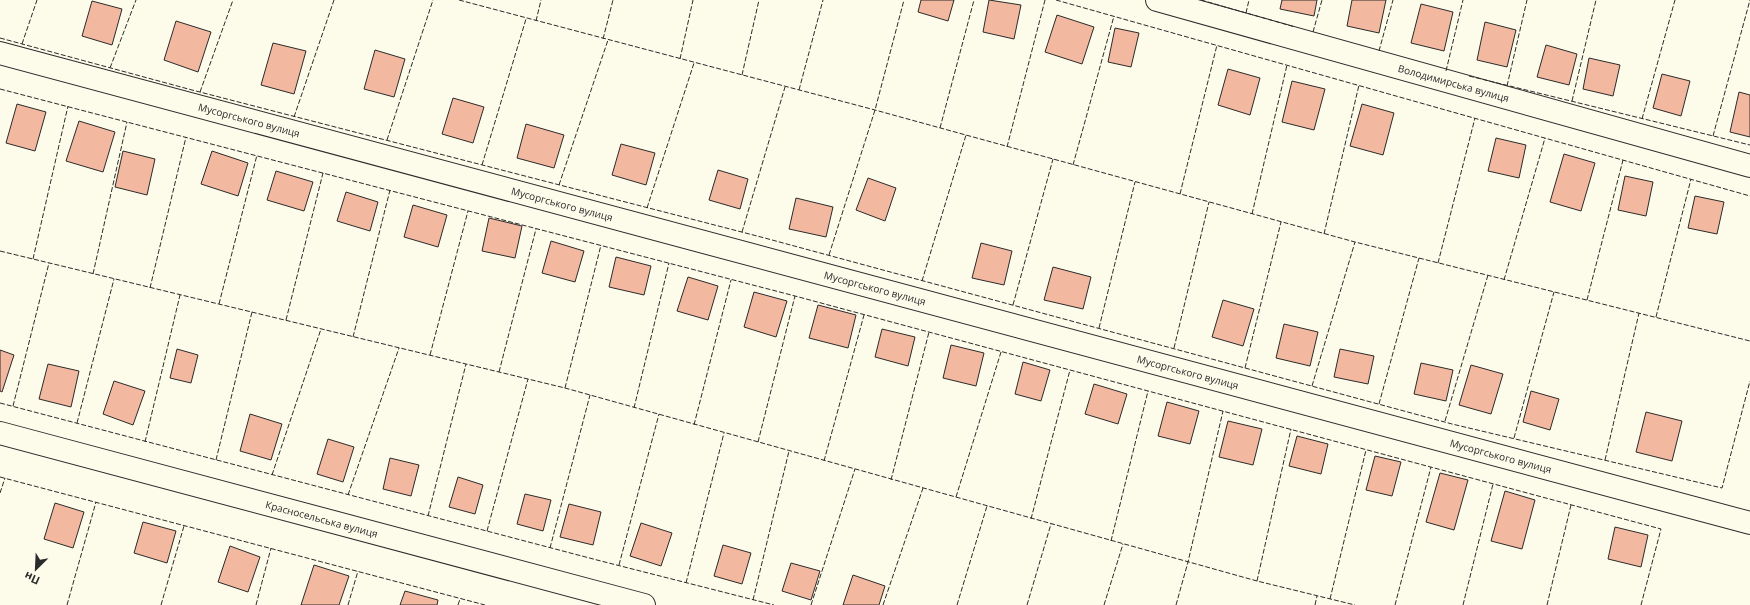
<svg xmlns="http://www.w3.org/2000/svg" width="1750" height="605" viewBox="0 0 1750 605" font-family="'Open Sans',sans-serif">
	<rect width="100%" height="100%" fill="#fdfbea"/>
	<!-- building -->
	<path fill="#f2b8a0" stroke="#2b2b2b" d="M921,0H954L948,21L918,12Z
		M989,0L1021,5L1014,39L983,32Z
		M1282,0H1317L1314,16L1280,9Z
		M1352,0H1386L1379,33L1347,26Z
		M92,1L122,9L112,45L82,36Z
		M1421,4L1453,12L1444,51L1411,43Z
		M1057,15L1094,27L1082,64L1045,52Z
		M176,21L211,32L198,72L164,60Z
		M1485,22L1516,30L1507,67L1477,60Z
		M1115,28L1139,33L1131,67L1108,62Z
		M273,43L306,51L294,94L261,85Z
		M1546,45L1577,54L1569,85L1537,77Z
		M375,50L405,59L394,97L364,89Z
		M1589,58L1620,65L1613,96L1583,89Z
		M1228,69L1260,78L1250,115L1218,105Z
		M1662,74L1690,81L1681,116L1653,108Z
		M1292,81L1325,89L1314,130L1282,122Z
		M1739,92L1750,95V137L1730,132Z
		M453,98L484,107L473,143L442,134Z
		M17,104L46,112L35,151L6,143Z
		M1362,104L1394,113L1383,155L1350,146Z
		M79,121L115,132L103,172L66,161Z
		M526,124L564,135L554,168L517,158Z
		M1496,138L1526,145L1519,178L1488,171Z
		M621,144L655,153L646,185L612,175Z
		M123,151L155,159L147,195L115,187Z
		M212,151L248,163L238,196L201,184Z
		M1564,154L1595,163L1581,211L1550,202Z
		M718,170L748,179L740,209L709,200Z
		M276,171L313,182L304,211L267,200Z
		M1625,176L1653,182L1646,216L1618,210Z
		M868,178L896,188L885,221L856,210Z
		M346,192L378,202L370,231L337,221Z
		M1695,196L1724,202L1717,234L1688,228Z
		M796,198L833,207L826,237L789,229Z
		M413,205L447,215L438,247L404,237Z
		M489,218L522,226L515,258L482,251Z
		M551,241L584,251L575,282L542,273Z
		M981,243L1012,251L1004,285L972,278Z
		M616,257L651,266L644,295L609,287Z
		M1053,267L1091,277L1083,309L1044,300Z
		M688,277L718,286L708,320L677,311Z
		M754,292L787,301L776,337L744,327Z
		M1223,300L1254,309L1243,346L1212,337Z
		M818,305L856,315L848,348L809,338Z
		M1284,324L1318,332L1310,366L1276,358Z
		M882,329L915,337L908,366L875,357Z
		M951,345L984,353L976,386L943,378Z
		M177,349L198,355L191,383L170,378Z
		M1340,349L1374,356L1368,384L1334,377Z
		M0,350L14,355L2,392L0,391Z
		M1023,362L1050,370L1041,401L1015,394Z
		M1421,363L1453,370L1446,401L1414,394Z
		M48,364L79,371L71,407L39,399Z
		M1471,365L1503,374L1491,414L1459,405Z
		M114,381L145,391L133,425L103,414Z
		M1094,384L1127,394L1118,424L1085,414Z
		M1531,391L1559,399L1550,430L1523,422Z
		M1167,402L1199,411L1190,444L1158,436Z
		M1646,412L1682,421L1672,461L1636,452Z
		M250,414L282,424L271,460L240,451Z
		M1228,421L1262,429L1253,465L1219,457Z
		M1297,436L1328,444L1321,474L1289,466Z
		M328,439L354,447L343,482L317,474Z
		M1375,456L1401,462L1392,496L1366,490Z
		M390,458L419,465L411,496L383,489Z
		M1440,473L1468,480L1454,530L1426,522Z
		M458,477L483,485L475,514L449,507Z
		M1505,491L1535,500L1522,549L1491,541Z
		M525,494L551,500L543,531L517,524Z
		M55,503L84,512L73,548L44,539Z
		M569,504L601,512L593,545L560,537Z
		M143,522L176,531L167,563L134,553Z
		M641,523L672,533L661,566L630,556Z
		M1615,527L1648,535L1641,567L1608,559Z
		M723,545L751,553L742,584L714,576Z
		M230,546L260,557L248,592L218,582Z
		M791,563L820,571L811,600L782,591Z
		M314,565L349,576L339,605H301Z
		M853,575L885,586L879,605H843Z
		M405,591L438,600L437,605H400Z"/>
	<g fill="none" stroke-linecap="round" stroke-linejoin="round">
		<defs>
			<g id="street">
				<path id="s1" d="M1157,0L1750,166"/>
				<path id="s2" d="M0,53L1750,523"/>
				<path id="s3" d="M0,433L644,605"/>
			</g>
		</defs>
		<!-- street casing -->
		<use href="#street" stroke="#2b2b2b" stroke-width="24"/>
		<!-- street -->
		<use href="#street" stroke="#fdfbea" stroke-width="22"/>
		<!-- fence -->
		<path stroke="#2b2b2b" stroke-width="1" stroke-dasharray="5 2" stroke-linecap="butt" d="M459,0L875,110L1355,242L1750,341
			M1056,0L1750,196
			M1201,0L1295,27
			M1246,13L1249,0
			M536,21L541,0
			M1313,32L1322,0
			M0,38L192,90L761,237L1452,424L1722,488L1750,381
			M603,39L613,0
			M22,44L37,0
			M1379,51L1393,0
			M680,59L693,0
			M110,68L136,0
			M1446,71L1463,0
			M742,75L759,0
			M1469,76L1750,145
			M1507,86L1527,0
			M0,89L795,296L1661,529L1641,605
			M799,90L823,0
			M200,92L233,0
			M1572,101L1596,0
			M294,117L334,0
			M1642,119L1675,0
			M940,128L974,0
			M1713,136L1750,0
			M387,140L433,0
			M1007,147L1045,0
			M482,165L526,19
			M1073,165L1114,16
			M559,185L608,40
			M1180,194L1217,45
			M647,208L694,63
			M1252,214L1287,65
			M742,232L785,87
			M1324,234L1359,85
			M0,251L565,388L1257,581L1355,605
			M829,255L875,110L904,0
			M33,259L68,106
			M1438,263L1475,118
			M93,274L127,122
			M1504,280L1545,138
			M922,281L966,135
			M150,288L186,137
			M1587,300L1623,160
			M219,304L257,155
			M1013,305L1053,159
			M1656,317L1691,179
			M286,320L323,173
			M1099,328L1135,182
			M353,337L390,190
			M1174,348L1209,202
			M430,355L468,211
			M1245,368L1281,222
			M499,372L536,229
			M1312,386L1355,242
			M565,388L601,245
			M0,403L597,560L774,605
			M1379,404L1419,258
			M13,406L49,263
			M634,408L669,263
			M1445,421L1488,275
			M77,423L114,279
			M694,425L731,280
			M1514,438L1554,292
			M145,442L180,295
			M758,442L795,296
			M216,460L252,312
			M1605,460L1639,313
			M824,461L864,315
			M272,475L321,329
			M0,477L485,605
			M891,480L929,332
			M0,493L5,478
			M348,495L399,348
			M956,497L1001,352
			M428,516L466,364
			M1031,519L1070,370
			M487,531L528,379
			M1111,541L1148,391
			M550,548L590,395
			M619,565L659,414
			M1257,581L1291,429
			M686,583L724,433
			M1330,599L1366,450
			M753,600L789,451
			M67,605L96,502
			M161,605L184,526
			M256,605L271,548
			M348,605L358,571
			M458,605L460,599
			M811,605L855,469
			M883,605L923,488
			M957,605L987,506
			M1027,605L1051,524
			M1104,605L1123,544
			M1176,605L1188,562L1223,411
			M1315,605L1317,596
			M1395,605L1431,467
			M1463,605L1493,484
			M1547,605L1571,505"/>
	</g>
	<g text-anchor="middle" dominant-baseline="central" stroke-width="3" stroke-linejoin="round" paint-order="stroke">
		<!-- street labels -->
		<g font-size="10" fill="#2b2b2b" stroke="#fdfbea">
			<text stroke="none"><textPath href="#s1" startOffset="308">Володимирська вулиця</textPath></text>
			<text stroke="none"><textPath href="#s2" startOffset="258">Мусоргського вулиця</textPath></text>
			<text stroke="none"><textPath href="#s2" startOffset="582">Мусоргського вулиця</textPath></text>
			<text stroke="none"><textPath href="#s2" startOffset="906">Мусоргського вулиця</textPath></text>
			<text stroke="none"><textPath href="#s2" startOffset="1230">Мусоргського вулиця</textPath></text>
			<text stroke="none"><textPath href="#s2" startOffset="1554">Мусоргського вулиця</textPath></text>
			<text stroke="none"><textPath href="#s3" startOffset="333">Красносельська вулиця</textPath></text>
		</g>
	</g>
	<!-- north arrow -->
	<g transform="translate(36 569) rotate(204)" stroke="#fdfbea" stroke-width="3" paint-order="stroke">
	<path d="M0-3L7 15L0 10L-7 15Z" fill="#2b2b2b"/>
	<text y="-6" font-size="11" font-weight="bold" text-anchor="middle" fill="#2b2b2b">Пн</text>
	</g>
</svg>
